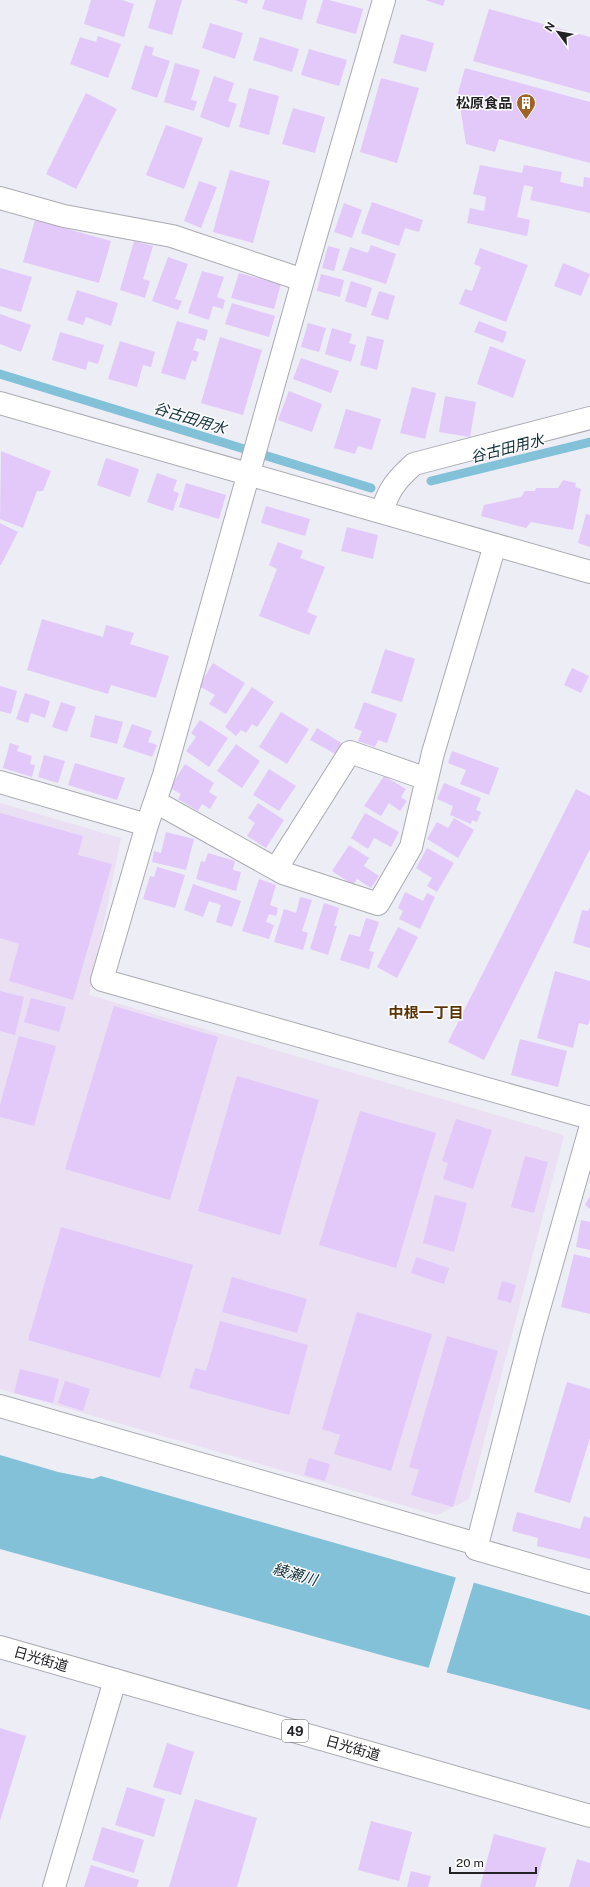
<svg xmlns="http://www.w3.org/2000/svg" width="590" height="1887" viewBox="0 0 590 1887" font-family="'Public Sans','Noto Sans JP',sans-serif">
	<rect width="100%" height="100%" fill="#ededf5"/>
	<!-- industrial -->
	<path fill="#eadff3" d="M0,803L121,838L89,995L564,1135L469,1499L437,1515L0,1389Z"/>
	<!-- water -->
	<path fill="#83c1d9" d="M0,1455L58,1472L93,1479L101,1476L590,1616V1710L399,1660L0,1549Z"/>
	<!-- pier -->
	<path fill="#ededf5" d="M456,1577L474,1582L446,1674L428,1670Z"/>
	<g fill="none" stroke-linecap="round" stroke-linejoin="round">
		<!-- stream -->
		<path stroke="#83c1d9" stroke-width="9" d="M0,374L371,488
			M431,481L590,442"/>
	</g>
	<!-- building -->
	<path fill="#e2c9fa" d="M91,0H122L134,4L124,37L84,24Z
		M156,0H182L172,35L148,28Z
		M235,0H248L247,4Z
		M265,0H307L302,20L262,9Z
		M323,0H329L363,9L356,34L316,23Z
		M425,0H445L443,6Z
		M489,9L590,37V93L473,61Z
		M210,23L243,33L235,59L202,48Z
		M401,34L434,43L426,72L393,63Z
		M98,36L121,44L108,78L70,64L80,37L96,42Z
		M260,37L299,49L292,72L253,60Z
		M145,45L154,48L152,55L170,61L157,98L131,89Z
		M309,49L347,60L339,86L301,75Z
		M175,63L200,70L191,100L197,101L194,111L164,102Z
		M465,68L590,102V163L499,139L495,152L466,144L458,93Z
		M214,76L234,83L228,101L237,104L229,128L200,117Z
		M381,78L419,88L397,163L360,152Z
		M249,88L279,96L269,135L239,127Z
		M86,93L117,109L76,189L46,174Z
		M293,108L325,117L315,153L282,144Z
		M166,125L203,138L184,189L146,175Z
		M480,165L522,173L524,165L562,172L560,182L583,187L584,177L590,178V213L530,200L533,187L524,185L517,217L530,220L527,236L467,223L470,208L484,211L486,197L473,194Z
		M230,170L270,181L253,243L213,232Z
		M199,181L217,187L201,228L184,221Z
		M372,202L423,220L419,232L405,228L399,246L361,233Z
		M344,203L362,210L352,238L334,232Z
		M35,220L111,241L99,283L23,262Z
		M134,241L153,246L143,279L150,281L145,298L120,290Z
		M371,245L396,254L386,284L342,270L350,247L368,253Z
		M328,246L340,249L334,271L322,268Z
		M480,248L528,265L506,322L459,304L465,289L472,291L481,267L474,264Z
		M168,257L188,264L175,299L182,301L178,310L152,301Z
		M563,263L590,274L581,296L554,286Z
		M0,268L32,277L21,312L0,306Z
		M202,271L224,277L217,297L225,300L223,309L213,306L209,320L188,313Z
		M239,273L281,284L274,309L231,298Z
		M321,274L344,280L340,297L317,291Z
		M351,281L372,288L366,308L345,301Z
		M77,290L118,303L111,326L86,317L83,325L67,320Z
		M379,291L395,296L388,320L371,315Z
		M232,303L275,316L269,337L225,324Z
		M0,314L31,325L21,352L0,344Z
		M177,321L208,330L205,341L197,338L193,350L199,352L196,362L192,360L185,380L161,373Z
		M479,321L507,332L503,343L474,332Z
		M308,323L326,328L319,352L301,347Z
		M332,328L352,334L349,343L356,345L351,362L325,354Z
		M60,332L104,345L98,364L88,361L86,370L52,360Z
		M367,336L384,340L377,370L360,365Z
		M220,337L262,350L243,415L201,403Z
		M120,341L155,352L151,367L143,365L137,387L108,379Z
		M490,346L526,360L513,398L477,384Z
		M301,358L339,371L331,393L293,379Z
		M412,387L436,393L425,439L400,433Z
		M289,391L322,404L312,432L278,420Z
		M445,396L476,402L470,437L439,432Z
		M346,409L381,419L372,450L358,446L355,454L334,448Z
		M1,451L51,471L43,491H37L23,528L0,519Z
		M106,458L139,469L130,497L97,485Z
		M157,473L177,480L173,491L179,493L173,511L147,502Z
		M563,480L576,483L575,487L581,489L573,530L531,522L526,528L481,516L484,505L521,497L525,491H535L536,488H558Z
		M186,483L226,495L219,519L179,507Z
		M266,506L310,519L305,536L261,523Z
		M586,514L590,515V547L578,543Z
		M0,523L18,532L1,565H0Z
		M347,527L378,535L373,559L341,551Z
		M278,542L303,551L300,558L325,567L307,612L317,616L309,635L259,616L277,569L269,565Z
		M42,619L103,637L106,625L134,633L130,644L169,656L156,698L111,685L108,694L27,670Z
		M385,649L415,659L402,702L371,693Z
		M213,663L245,683L226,714L209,704L215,695L199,686Z
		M572,668L589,676L581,693L564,685Z
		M0,686L17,691L11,714L0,711Z
		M252,687L274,702L257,727L252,724L246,733L241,730L236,736L225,727Z
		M25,693L50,701L45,718L31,713L28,723L16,719Z
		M61,702L76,707L67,732L52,727Z
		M364,702L397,714L387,743L378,740L375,747L358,741L362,731L354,728Z
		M281,712L309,729L287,764L259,747Z
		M95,715L123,722L117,744L90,737Z
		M200,720L228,738L209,767L186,751L196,737L191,733Z
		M132,724L152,731L148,742L157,745L152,757L123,747Z
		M317,728L343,744L337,755L310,740Z
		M10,743L19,746L17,751L32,756L30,764L35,765L32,777L3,768Z
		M236,744L260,761L242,788L217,771Z
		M452,751L499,768L489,795L460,784L466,770L448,763Z
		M44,755L65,761L58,783L38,777Z
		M75,763L125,778L117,800L68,785Z
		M185,764L214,783L209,792L217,797L210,809L202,804L198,811L178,799L181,794L170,788Z
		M269,769L296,786L279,811L253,795Z
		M384,776L406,789L401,797L407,801L400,811L389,803L381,816L364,806Z
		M444,783L481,798L476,810L481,812L477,822L472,820L471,824L450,815L453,806L437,799Z
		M576,789L590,796V849L484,1060L448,1042Z
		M258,803L284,820L266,848L247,836L255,823L248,818Z
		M0,813L83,836L78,855L112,864L73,1000L9,981L19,944L0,938Z
		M365,813L399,832L391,847L374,838L368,849L351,838Z
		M454,818L474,830L458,858L427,839L437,822L448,828Z
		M166,832L194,839L186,870L152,862L154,851L161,853Z
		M349,845L369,858L364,866L379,876L371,888L357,879L353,885L332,871Z
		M427,848L454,863L437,892L427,886L432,878L416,868Z
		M208,853L235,861L233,870L241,872L236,891L196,879L201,861L205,862Z
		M157,867L185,875L175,908L143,899L150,876L154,877Z
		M259,879L276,885L270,905L278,908L276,916L269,914L266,922L274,925L269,939L242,931Z
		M193,884L241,901L232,927L216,922L221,905L209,901L203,917L184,910Z
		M405,892L423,901L427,893L435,897L420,929L399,919L403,911L398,908Z
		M300,897L312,900L302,931L308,933L303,950L274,942L284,909L296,913Z
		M324,903L339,908L334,926H337L328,955L310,949Z
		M590,907V948L573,943L582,910L588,911Z
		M366,918L379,922L369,951L374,952L369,969L340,960L349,934L360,937Z
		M398,927L418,937L397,978L377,967Z
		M555,971L590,981V1018L588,1025L579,1023L573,1048L537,1038Z
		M0,991L24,997L15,1035L0,1031Z
		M31,998L66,1007L59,1032L24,1022Z
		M114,1006L218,1037L170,1200L65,1169Z
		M19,1036L56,1046L34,1126L0,1117V1105Z
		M520,1039L567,1051L558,1087L511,1075Z
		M237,1076L319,1100L280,1235L198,1211Z
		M360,1111L436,1133L396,1268L319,1245Z
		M456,1119L492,1130L473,1189L443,1179L448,1163L442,1161Z
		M525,1156L548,1162L534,1213L511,1207Z
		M435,1195L467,1203L454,1252L423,1243Z
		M590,1196V1209L585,1205Z
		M581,1220L590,1222V1250L576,1247Z
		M61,1227L193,1265L160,1378L28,1340Z
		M574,1254L590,1258V1314L561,1307Z
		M416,1257L449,1268L444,1284L411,1273Z
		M232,1277L307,1299L297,1333L222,1312Z
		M502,1281L516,1285L511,1303L497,1299Z
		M357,1312L432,1334L391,1471L334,1454L340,1435L322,1429Z
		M220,1321L308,1345L289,1415L189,1388L195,1368L206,1371Z
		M447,1336L498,1351L453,1507L411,1495L419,1470L409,1467Z
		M20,1369L59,1379L53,1403L14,1393Z
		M65,1381L90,1389L83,1411L58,1403Z
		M567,1382L590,1389V1438L570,1503L534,1492Z
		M309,1458L330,1464L325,1481L304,1475Z
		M517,1512L580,1529L584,1516L590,1518V1559L537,1546L538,1538L512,1531Z
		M0,1728L26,1736L0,1821Z
		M167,1743L194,1752L181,1795L153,1787Z
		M127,1787L165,1799L154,1837L115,1825Z
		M195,1799L257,1818L237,1887H169Z
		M371,1821L412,1832L399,1881L358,1870Z
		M102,1827L144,1840L134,1873L92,1860Z
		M494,1834L546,1848L535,1887H480Z
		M577,1859L590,1863V1887H569Z
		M91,1865L139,1880L137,1887H84Z
		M411,1871L431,1876L428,1887H407Z"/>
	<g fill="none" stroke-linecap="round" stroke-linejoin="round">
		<defs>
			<path id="minor" d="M384,0L303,280L164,775L147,825L102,980L590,1118
				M0,198L64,216L172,236L303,280
				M382,512C388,490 397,479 414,464L590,418
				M0,782L147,825
				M156,802L283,873L378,904L411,847L433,753L495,545
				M276,869L350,752L427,779
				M590,1129L532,1333L476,1549L590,1582
				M0,1406L477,1544
				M54,1887L115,1680"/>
			<path id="tertiary" d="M0,403L590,572"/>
			<path id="primary" d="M0,1647L590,1816"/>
		</defs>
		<!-- minor casing -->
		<use href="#minor" stroke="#aaaab2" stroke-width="24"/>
		<!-- tertiary casing -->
		<use href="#tertiary" stroke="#aaaab2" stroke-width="24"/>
		<!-- primary casing -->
		<use href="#primary" stroke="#aaaab2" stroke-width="24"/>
		<!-- minor -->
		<use href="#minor" stroke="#fff" stroke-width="22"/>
		<!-- tertiary -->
		<use href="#tertiary" stroke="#fff" stroke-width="22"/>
		<!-- primary -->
		<use href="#primary" stroke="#fff" stroke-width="22"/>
	</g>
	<!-- icons -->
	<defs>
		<symbol id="building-pin" viewBox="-11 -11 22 30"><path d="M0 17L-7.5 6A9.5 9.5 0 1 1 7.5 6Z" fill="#9f6425" stroke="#fff"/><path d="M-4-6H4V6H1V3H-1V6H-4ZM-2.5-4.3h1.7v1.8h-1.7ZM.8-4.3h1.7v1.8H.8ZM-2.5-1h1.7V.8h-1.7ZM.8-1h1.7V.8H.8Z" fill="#fff"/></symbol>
	</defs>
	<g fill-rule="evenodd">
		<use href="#building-pin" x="515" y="92" width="22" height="30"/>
	</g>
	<g text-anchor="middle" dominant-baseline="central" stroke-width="3" stroke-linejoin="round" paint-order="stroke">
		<!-- shield labels -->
		<rect fill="#fff" stroke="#646466" stroke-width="1" x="282" y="1720" width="26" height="22" rx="3"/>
		<g font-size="13" font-weight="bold" fill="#222225">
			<text x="295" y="1731">49</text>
		</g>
		<!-- poi labels -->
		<g font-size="14" font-weight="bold" fill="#222225" stroke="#fff" text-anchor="end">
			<text x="512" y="103">松原食品</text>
		</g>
		<!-- street labels -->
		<g font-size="14" fill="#222225" stroke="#fff">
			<text transform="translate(41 1659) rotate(16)">日光街道</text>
			<text transform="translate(353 1748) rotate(16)">日光街道</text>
		</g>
		<!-- water labels -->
		<g font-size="15" font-style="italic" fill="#0f2e38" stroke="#fff">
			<text transform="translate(190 418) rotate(17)">谷古田用水</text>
			<text transform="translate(507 448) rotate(-14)">谷古田用水</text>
			<text transform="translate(295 1574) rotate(16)">綾瀬川</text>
		</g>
		<!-- neighbourhood labels -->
		<g font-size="15" font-weight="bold" fill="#5c3505" stroke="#fff">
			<text x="426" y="1012">中根一丁目</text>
		</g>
	</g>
	<!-- north arrow -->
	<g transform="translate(558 32) rotate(302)" stroke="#ffffff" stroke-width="3" paint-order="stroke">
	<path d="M0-3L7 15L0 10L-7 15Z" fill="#222225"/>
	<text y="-6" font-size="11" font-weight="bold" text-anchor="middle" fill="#222225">N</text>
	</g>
	<!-- scale -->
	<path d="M450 1867v6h86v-6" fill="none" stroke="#222225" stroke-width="2"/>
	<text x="456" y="1867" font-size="12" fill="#222225" stroke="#ffffff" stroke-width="3" paint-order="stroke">20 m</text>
</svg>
